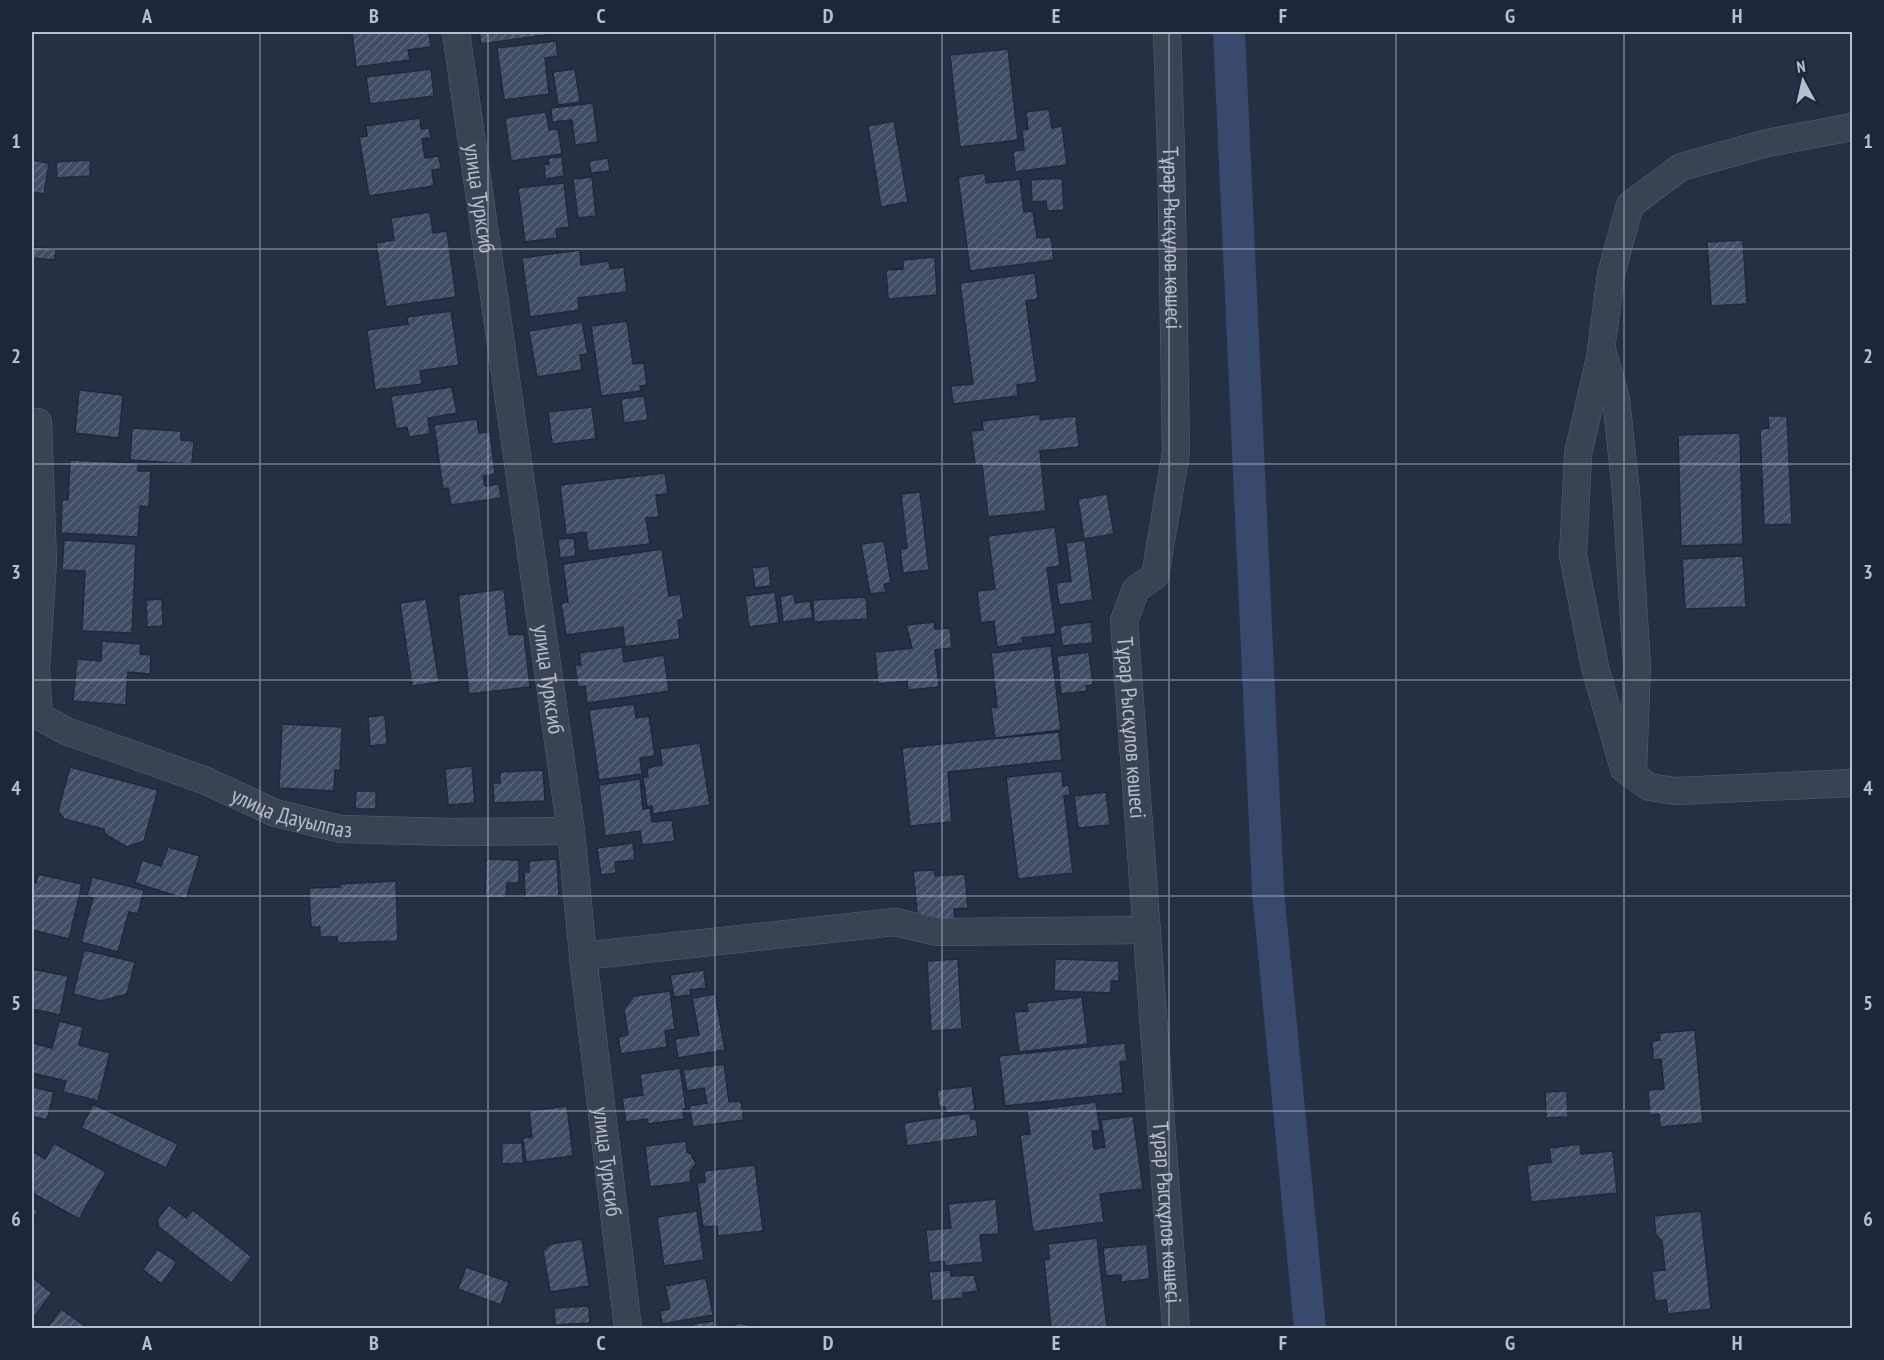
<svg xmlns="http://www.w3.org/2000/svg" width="1884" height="1360" viewBox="0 0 1884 1360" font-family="'PT Sans Narrow',sans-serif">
	<defs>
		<pattern id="building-hatch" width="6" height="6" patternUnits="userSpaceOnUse" patternTransform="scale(1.5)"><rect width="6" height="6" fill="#414d65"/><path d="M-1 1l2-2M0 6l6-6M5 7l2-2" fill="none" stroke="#5a657a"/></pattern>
	</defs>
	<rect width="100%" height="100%" fill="#253045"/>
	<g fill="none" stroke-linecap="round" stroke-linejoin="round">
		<!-- canal -->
		<path stroke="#374a6d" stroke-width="32" d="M1229,32L1268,891L1310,1328"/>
	</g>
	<!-- building -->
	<path fill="url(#building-hatch)" stroke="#20293c" stroke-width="1.5" d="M352,32H429L431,47L408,50L410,60L356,67Z
		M479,32H545L546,35L481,44Z
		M556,41L558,56L545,58L549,94L504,100L497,48Z
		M1008,49L1018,140L960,147L950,55Z
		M431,69L434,96L370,104L366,77Z
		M575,69L580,102L558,105L553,72Z
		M593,103L598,142L575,145L572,120L552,122L551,108Z
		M1049,109L1052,128L1062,126L1067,165L1015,172L1013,151L1024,150L1022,130L1028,129L1026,112Z
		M546,112L549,130L558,129L562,154L511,161L505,118Z
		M420,118L421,129L429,128L431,138L422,139L425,158L439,156L441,169L432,170L434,186L369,196L359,137L367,136L366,126Z
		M894,121L908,202L881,207L868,126Z
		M562,157L564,176L545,179L544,165L549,164L548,158Z
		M608,158L610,171L591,173L589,161Z
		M32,160L49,163L44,194L32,192Z
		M90,160V176L57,178L56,162Z
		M985,173L986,183L1020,179L1024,212L1033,211L1037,238L1051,237L1054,260L970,271L958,177Z
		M592,177L596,216L578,218L573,179Z
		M1062,178L1064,210L1047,211L1046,201L1032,202L1031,180Z
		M564,183L569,227L556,229L557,238L525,242L518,188Z
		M430,212L433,233L447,231L456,297L386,307L376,243L394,240L391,218Z
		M1743,240L1747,304L1711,306L1707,242Z
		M32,247L56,249L55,260L32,258Z
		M580,250L581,265L609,261L610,269L624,267L627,292L578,298L579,310L530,317L522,258Z
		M935,257L937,295L888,299L886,270L903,269V260Z
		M1035,273L1038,299L1026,301L1037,382L1017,385L1018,396L953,404L951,386L973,384L960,283Z
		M451,311L459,365L420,371L422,384L375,390L367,330L408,324L407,317Z
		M627,321L633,364L644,363L647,385L640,386L641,391L601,396L591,326Z
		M582,322L588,354L580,355L582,370L537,377L529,331Z
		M452,387L457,413L428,418L430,434L409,437L407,427L396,429L391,396Z
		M79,390L123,395L119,438L75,433Z
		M644,396L648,420L624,423L621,399Z
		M592,407L596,439L552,444L548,412Z
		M1040,414V420L1076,416L1079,447L1040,451L1046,511L988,517L982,464L975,465L971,431L983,430L982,421Z
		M1768,416H1787L1792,524L1764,525L1760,429L1769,428Z
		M477,419L479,433L490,432L495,474L483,476L485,486L499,484L501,498L451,505L448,488L443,489L434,425Z
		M132,428L181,431V440L194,441L192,464L130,460Z
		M1740,433L1743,544L1681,546L1678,435Z
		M70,460L138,463V471H151L149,507L140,506L138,537L61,533L62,500H68Z
		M665,473L668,494L656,495L659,517L646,518L650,544L588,551L586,532L566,535L560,485Z
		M920,492L929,570L903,573L900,549L907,548L901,494Z
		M1107,494L1114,534L1084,539L1078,499Z
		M1055,527L1060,566L1047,568L1056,634L1022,638L1023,643L997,647L994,621L981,623L977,591L995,589L988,536Z
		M574,538L576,556L560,558L558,539Z
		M64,540L136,544L132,633L82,631L85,571L62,570Z
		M1085,540L1093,600L1059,605L1056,583L1071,581L1066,543Z
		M884,541L891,583L884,584L886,592L870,594L861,544Z
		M662,549L669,596L680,594L684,619L678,620L680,639L625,647L623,627L566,635L561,603L568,602L563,564Z
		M1743,556L1746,607L1685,609L1682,559Z
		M769,566L771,586L755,588L752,568Z
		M504,589L509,635L524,634L530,687L469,694L458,595Z
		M775,592L779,623L749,627L745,596Z
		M794,594L795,603L810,601L813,618L783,622L780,596Z
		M866,597L868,619L814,622L813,600Z
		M162,599L163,626L147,627L146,600Z
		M426,599L439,682L412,686L400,603Z
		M934,622L935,629L950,628L952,648L935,650L939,687L908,690L907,681L878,684L875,652L912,648L906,625Z
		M1091,622L1093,643L1062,646L1060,626Z
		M102,641L141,644L140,654L151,655L150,674L128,672L126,705L73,701L77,659L101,661Z
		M1051,646L1061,730L995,738L991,708L997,707L991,653Z
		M622,647L624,662L664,655L669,691L587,703L585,686L578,687L575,665H581L579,653Z
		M1089,652L1093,685L1086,686L1087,691L1061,694L1057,656Z
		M634,704L636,718L649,716L655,756L640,758L642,774L599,780L589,710Z
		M385,715L387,744L370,746L368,717Z
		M282,724L342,727L340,770H335L334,791L279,788Z
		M1059,732L1062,760L948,772L952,822L910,826L902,748Z
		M700,743L710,805L653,814L652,806L647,807L643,777H648L647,768L662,765L660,749Z
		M472,766L475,803L448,805L445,769Z
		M70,767L158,790L144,841L127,847L105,834L104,829L64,819L58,811Z
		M543,770L545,801L494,803L493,783H500V772Z
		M1062,771L1063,786L1069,785L1070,795L1064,796L1073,873L1018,879L1006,777Z
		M640,779L643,809L650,808L652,822L672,820L675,841L642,845L640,831L605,836L599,785Z
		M356,791H376V809H355Z
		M1106,792L1110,825L1078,828L1074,796Z
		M633,843L635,860L615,862L616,873L601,875L597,848Z
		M168,847L200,856L186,899L135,883L142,860L161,866Z
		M486,859L519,860V883H507L506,898H485Z
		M557,859L559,896L525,898L524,872H529V861Z
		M935,870V876L965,874L968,908L954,909L955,919L918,922L913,871Z
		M38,874L82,884L69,939L32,930V882L36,883Z
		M92,877L144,890L138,914L129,912L118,952L81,942L93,898L87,896Z
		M396,881L398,941L338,943L337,937H320V927H311L309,888L340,887V884Z
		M84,950L135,962L127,994L101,1001L73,994Z
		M958,959L962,1029L931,1031L927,961Z
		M1055,959L1119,961V981H1111V993L1054,991Z
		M32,969L68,976L60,1015L32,1009Z
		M704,970L706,988L690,990L691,995L674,997L670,975Z
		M670,991L675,1029L665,1031L667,1047L621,1054L618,1037L628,1035L624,1009L634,996Z
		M715,994L725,1050L678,1058L675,1039L699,1035L692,998Z
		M1082,997L1088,1044L1019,1052L1014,1012L1028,1011L1027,1003Z
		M59,1021L83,1027L79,1045L110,1053L98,1101L63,1092L66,1081L32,1073V1043L52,1048Z
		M1695,1030L1703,1123L1660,1127L1659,1114L1650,1115L1648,1090L1664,1089L1661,1059L1653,1060L1652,1041L1660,1040L1659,1033Z
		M1125,1043L1127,1061L1120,1062L1123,1093L1005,1106L999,1056Z
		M724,1064L729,1102L741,1101L744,1120L693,1127L689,1106L707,1103L704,1088L687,1091L683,1070Z
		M680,1068L686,1108L683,1109L684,1119L648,1124L647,1119L626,1122L622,1098L643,1095L640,1074Z
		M972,1086L975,1110L946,1113L945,1107H939L937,1090Z
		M32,1087L54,1092L47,1120L32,1116Z
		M1567,1091L1568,1117L1546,1118L1545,1092Z
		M1096,1102L1100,1131H1092L1094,1149L1105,1147L1101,1120L1133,1116L1143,1189L1100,1194L1104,1222L1033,1232L1020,1135L1030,1134L1027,1111Z
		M93,1104L178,1144L166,1168L81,1128Z
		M567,1106L573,1156L526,1162L523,1138L532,1137L529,1111Z
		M970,1113L971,1119H976L978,1136L907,1146L904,1123Z
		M686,1141L687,1152L691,1154L696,1164L690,1171L691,1182L650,1187L645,1146Z
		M54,1143L106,1172L79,1219L32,1193V1151L45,1159Z
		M502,1143H522L523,1163L502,1164Z
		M1580,1144L1581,1154L1613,1151L1617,1193L1531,1202L1527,1165L1551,1162L1549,1148Z
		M755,1165L763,1231L718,1236L717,1226L703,1227L697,1183L705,1182L704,1171Z
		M996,1199L999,1234L980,1235L983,1262L945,1266L944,1261L929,1263L926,1230L951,1228L948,1204Z
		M169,1205L186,1218L193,1210L252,1257L231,1283L159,1227L157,1220Z
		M32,1207L38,1211L32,1221Z
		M697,1211L704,1260L664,1266L657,1217Z
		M1701,1211L1711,1309L1668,1314L1666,1300L1655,1301L1652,1271L1665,1270L1662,1241L1656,1235L1654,1216Z
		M1097,1238L1107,1328H1051L1044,1260L1049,1259L1048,1244Z
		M582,1239L589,1286L550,1292L543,1251L551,1244Z
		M1147,1244L1150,1279L1121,1282V1275L1106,1276L1103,1248Z
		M157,1249L177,1262L162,1284L143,1270Z
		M466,1267L509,1282L501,1305L458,1289Z
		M950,1270L951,1276L974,1275L978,1291L963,1293V1298L932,1301L929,1272Z
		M32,1277L52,1293L34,1317L32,1315Z
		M706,1278L713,1315L662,1324L660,1311L670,1309L665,1286Z
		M589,1306L590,1323L555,1325L554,1308Z
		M61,1309L88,1328H47Z
		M714,1321L715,1328H693V1324Z
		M738,1323L754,1326L756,1328H733Z"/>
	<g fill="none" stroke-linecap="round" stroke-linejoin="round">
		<defs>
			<g id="minor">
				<path id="s1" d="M456,32L571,831L583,956L628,1328"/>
				<path id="s2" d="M1167,32L1171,152L1176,452L1155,576L1136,589L1124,621L1176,1328"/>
				<path d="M1852,127L1767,143L1681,167L1630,205L1611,274L1600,358L1578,454L1573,555L1595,667L1624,769L1649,787L1676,791L1852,783"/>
				<path d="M1603,353L1616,399L1626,492L1637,666L1633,771"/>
				<path d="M38,422L43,561L36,668L39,717"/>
				<path id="s3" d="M32,712L66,731L204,780L275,813L341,829L451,832L571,831"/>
				<path d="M583,956L895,922L938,932L1147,930"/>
			</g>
		</defs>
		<!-- minor casing -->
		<use href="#minor" stroke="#586072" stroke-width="28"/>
		<!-- minor -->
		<use href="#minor" stroke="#3a4354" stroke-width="27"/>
	</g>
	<!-- grid -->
	<path fill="none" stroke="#b7bece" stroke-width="1.5" stroke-opacity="0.55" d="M260,32V1328M488,32V1328M715,32V1328M942,32V1328M1169,32V1328M1396,32V1328M1624,32V1328M32,249H1852M32,464H1852M32,680H1852M32,896H1852M32,1111H1852"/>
	<g text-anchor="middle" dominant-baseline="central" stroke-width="5" stroke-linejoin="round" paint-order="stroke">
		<!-- street labels -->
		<g font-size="22" fill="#b7bece" stroke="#1e273a">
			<text stroke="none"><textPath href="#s1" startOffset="168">улица Турксиб</textPath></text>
			<text stroke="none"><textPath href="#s2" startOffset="206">Тұрар Рысқұлов көшесі</textPath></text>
			<text stroke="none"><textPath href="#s1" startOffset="654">улица Турксиб</textPath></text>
			<text stroke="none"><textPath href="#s2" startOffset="710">Тұрар Рысқұлов көшесі</textPath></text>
			<text stroke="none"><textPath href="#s3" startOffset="280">улица Дауылпаз</textPath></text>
			<text stroke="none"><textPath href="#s1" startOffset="1140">улица Турксиб</textPath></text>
			<text stroke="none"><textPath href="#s2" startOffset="1196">Тұрар Рысқұлов көшесі</textPath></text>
		</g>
	</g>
	<!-- border -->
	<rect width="1884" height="1360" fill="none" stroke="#1e273a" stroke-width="66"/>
	<!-- north arrow -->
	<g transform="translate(1803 81) rotate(352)" stroke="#1e273a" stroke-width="4.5" paint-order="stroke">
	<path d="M0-4.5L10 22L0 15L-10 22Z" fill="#b7bece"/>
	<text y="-9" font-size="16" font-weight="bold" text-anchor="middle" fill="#b7bece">N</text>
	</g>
	<rect x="33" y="33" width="1818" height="1294" fill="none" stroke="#b7bece" stroke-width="2"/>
	<g font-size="20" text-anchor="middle" font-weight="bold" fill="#b7bece">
		<text x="147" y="23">A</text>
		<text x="374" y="23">B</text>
		<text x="601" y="23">C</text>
		<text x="828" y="23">D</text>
		<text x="1056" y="23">E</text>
		<text x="1283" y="23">F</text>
		<text x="1510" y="23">G</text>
		<text x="1737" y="23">H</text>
		<text x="16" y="148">1</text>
		<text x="1868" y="148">1</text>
		<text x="16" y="363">2</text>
		<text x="1868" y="363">2</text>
		<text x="16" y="579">3</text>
		<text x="1868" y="579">3</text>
		<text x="16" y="795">4</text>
		<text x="1868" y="795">4</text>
		<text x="16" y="1010">5</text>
		<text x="1868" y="1010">5</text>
		<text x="16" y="1226">6</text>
		<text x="1868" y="1226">6</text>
		<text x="147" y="1350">A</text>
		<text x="374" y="1350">B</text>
		<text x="601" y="1350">C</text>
		<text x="828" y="1350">D</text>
		<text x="1056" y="1350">E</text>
		<text x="1283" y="1350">F</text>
		<text x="1510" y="1350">G</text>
		<text x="1737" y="1350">H</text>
	</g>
</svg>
